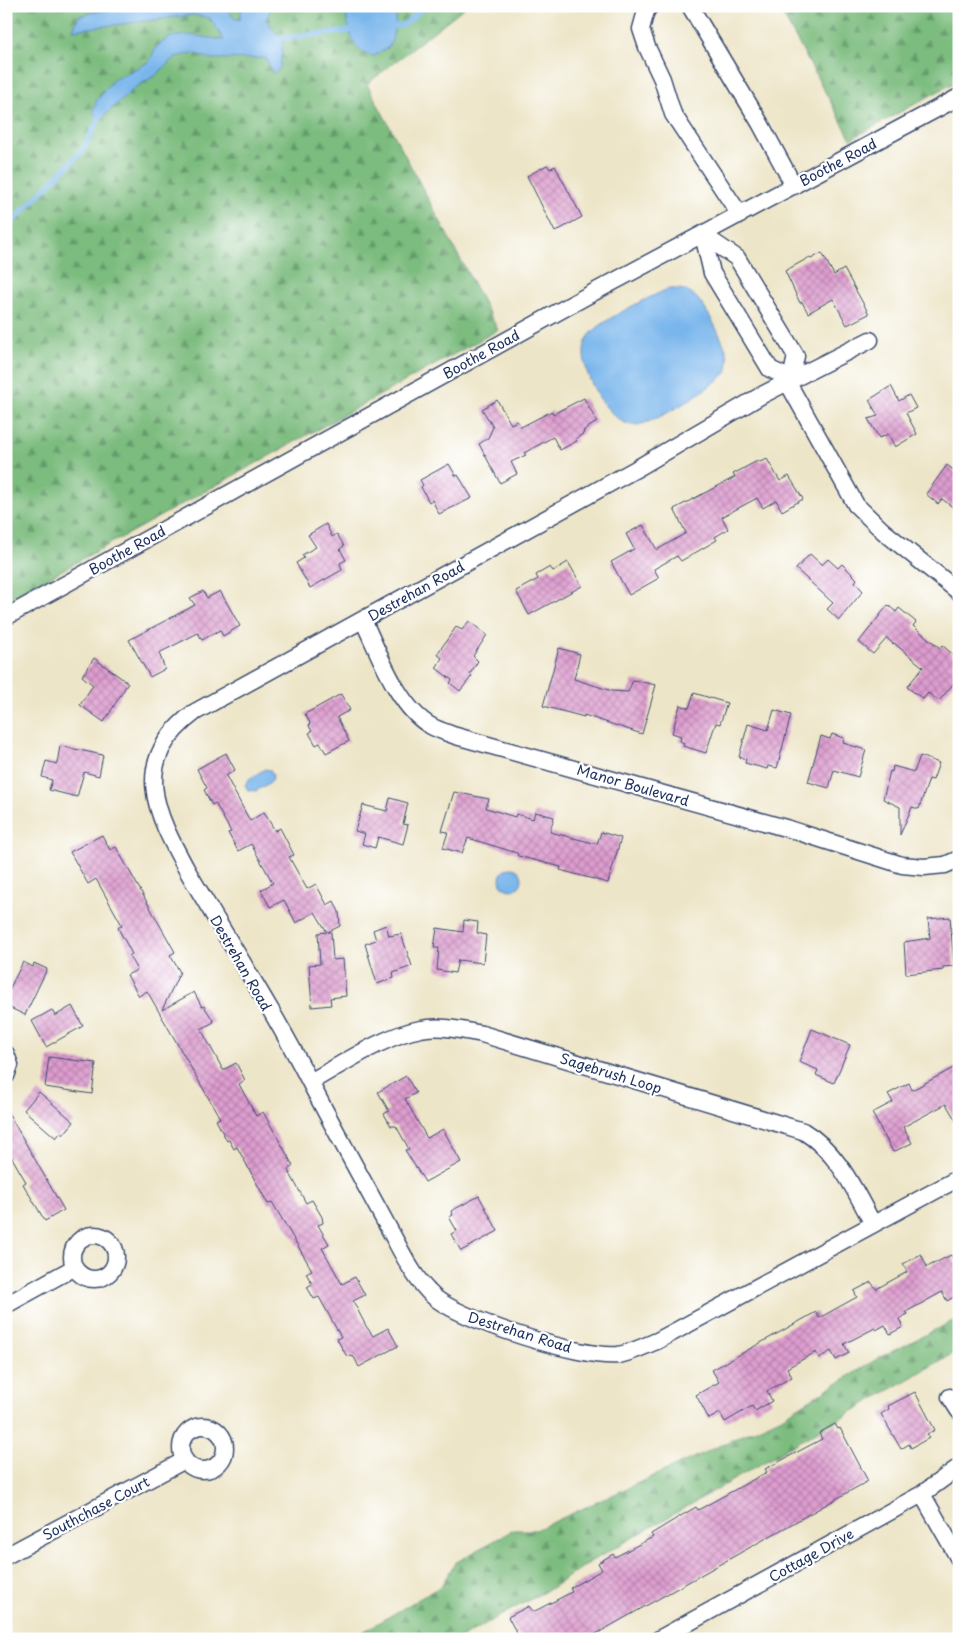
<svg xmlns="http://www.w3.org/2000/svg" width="965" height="1645" viewBox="0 0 965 1645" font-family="'Playpen Sans',sans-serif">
	<defs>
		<pattern id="forest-firs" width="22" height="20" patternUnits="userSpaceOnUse" patternTransform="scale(1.25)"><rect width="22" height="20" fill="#7bbc7e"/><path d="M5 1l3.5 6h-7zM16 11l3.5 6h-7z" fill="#64996a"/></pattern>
		<pattern id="building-cross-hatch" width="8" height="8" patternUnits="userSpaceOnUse" patternTransform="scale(1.25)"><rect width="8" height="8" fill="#de9dcf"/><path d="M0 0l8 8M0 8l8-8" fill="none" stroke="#b380ab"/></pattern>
	</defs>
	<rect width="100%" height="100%" fill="#fff"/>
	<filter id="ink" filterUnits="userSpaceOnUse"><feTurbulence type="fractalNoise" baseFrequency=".02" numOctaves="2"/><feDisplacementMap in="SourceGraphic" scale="10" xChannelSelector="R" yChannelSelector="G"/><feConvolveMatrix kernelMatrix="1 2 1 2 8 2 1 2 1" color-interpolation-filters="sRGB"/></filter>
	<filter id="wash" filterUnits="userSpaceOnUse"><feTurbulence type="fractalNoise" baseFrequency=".0096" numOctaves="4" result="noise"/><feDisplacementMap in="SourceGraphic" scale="20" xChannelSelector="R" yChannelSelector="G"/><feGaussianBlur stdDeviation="1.12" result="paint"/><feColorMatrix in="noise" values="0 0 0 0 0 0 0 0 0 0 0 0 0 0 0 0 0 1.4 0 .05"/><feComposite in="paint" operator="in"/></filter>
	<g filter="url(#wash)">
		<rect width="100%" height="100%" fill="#ede5c7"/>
		<!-- forest -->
		<path fill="url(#forest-firs)" stroke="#4b766e" d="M6,6H466L367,84L498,330L6,601Z
			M778,6H959V80L851,139Z
			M959,1318V1350L592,1561L553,1587L458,1639H351L441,1586L455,1563L513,1530H536L780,1418L877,1359Z"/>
		<!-- water -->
		<path fill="#79b6ec" stroke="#4a72a5" d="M147,6H225L234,18L240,20L242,6H272L266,20L283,41L280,68L273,74L266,58L211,59L193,53L175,57L156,75L136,87L100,119L93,112L97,100L113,80L149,62L157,46L170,37L189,35L224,40L210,18L193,15L73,30L79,16L99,11Z
			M343,6H398L392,40L389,47L374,56C348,52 351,26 343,6Z
			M668,289C676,289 683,288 691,293C704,301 724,341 728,356C729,361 727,367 727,372C713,386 651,428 632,425C605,421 571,359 589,336C602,319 648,298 668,289Z
			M265,769L270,770L273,776L272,781L256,791L248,790L245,785L249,779Z
			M500 879a11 11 0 1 1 22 0a11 11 0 1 1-22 0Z"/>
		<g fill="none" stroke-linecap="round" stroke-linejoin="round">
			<!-- stream -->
			<path stroke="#79b6ec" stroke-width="5.5" d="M388,27L403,25L426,6
				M274,39L357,30
				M6,228L82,151L102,113"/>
		</g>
		<g id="blocks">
			<!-- building -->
			<path fill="url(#building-cross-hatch)" d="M547,165L550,169L555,166L582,217L555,232L527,176Z
				M822,253L834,275L844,269L869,314L847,325L833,299L808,313L802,302L800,303L785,271L810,257L811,259Z
				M891,386L899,401L909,395L916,408L906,413L917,434L895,447L888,434L879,438L868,419L878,416L869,400Z
				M584,398L597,422L584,430L583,434L575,439L577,441L560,450L553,437L524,453L526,455L511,462L517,474L500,483L479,444L488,438L493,427L482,409L497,400L511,424L517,421L521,427L552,411L553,414Z
				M767,459L780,481L789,476L803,499L782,511L776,500L763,508L757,498L722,517L728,529L715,537L717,540L681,561L677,556L654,569L659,578L629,595L611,562L634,549L626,534L643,525L657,550L686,533L674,509L735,477L733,474L759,460L760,462Z
				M449,464L456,476L458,475L472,498L439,514L432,500L429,502L421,487L423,485L420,480Z
				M947,465L959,474V512L942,499L938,504L926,494Z
				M326,524L332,537L337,534L344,546L340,549L346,560L340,563L342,570L310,588L296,563L304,558L302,555L316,547L308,535Z
				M810,554L822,565L828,559L838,568L842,564L857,579L855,582L863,591L839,620L827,609L833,603L796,569Z
				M568,562L582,586L529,615L516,591L538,579L536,575L550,567L553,571Z
				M203,591L207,598L220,591L240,626L223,636L220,630L202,640L198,633L159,653L165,669L150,677L129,640L195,605L190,598Z
				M888,605L896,612L899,608L916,622L913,626L940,648L942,645L958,659L953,665L959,670V677L939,701L928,693L923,699L907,687L923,667L894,643L893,644L887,638L873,654L859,642Z
				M469,621L487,635L473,656L478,661L470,674L472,676L460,691L450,683L452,680L436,668L442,658L437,654L456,627L462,630Z
				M559,648L580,654L574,679L612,691L628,692L633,680L656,685L642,734L584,715V717L543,706Z
				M94,658L128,683L104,722L80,705L93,685L82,676Z
				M694,693L727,703L720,724L716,723L713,731L706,753L683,746L684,743L680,741L681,736L672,733L680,705L689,708Z
				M341,694L350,710L337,717L349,741L326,753L320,743L316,745L309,733L312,731L309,726L310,723L305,714Z
				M774,710L791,715L777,768L768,766L767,769L745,763L746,759L739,757L748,724L768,730Z
				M832,734L844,738L843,743L866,750L858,777L834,770L829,788L808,782L821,736L830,739Z
				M60,746L103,755L99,776L84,772L77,797L49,790L52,780L42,777L46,761L57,764Z
				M226,753L235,770L226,776L250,821L264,812L275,831L280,828L294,855L289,857L307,889L316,884L327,905L334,901L339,912L340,926L328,932H331L333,960L343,959L346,996L330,998L331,1005L312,1007L309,965L320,964L318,933L327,932L315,912L296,923L284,900L270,907L261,890L273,883L251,844L238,851L228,833L231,832L215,803L212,805L204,790L207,788L197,769Z
				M920,756L939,763L933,780L929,779L919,809L912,807L900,835V807L883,799L890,771L892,772L893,766L914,772Z
				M454,792L489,799L486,808L515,817L516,814L533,819L535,812L554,817L550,832L597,844L601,832L621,838L608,883L560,870L561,867L518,856L517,853L468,838L462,853L443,848L448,832L442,831Z
				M390,798L408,803L403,824L408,825L403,844L378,837L375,848L362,844L365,834L355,831L363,805L387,811Z
				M102,835L110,850L116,847L175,952L170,955L180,972L162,1010L194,992L202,1007L204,1006L214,1022L201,1029L223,1070L236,1063L245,1080L239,1084L256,1116L263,1112L284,1149L293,1166L288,1170L306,1203L312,1200L322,1217L323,1223L318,1225L329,1244L322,1248L342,1284L355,1277L365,1295L353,1301L366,1326L373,1336L388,1328L398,1346L359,1367L354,1357L346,1355L337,1339L341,1337L319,1297L314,1299L307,1287L312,1284L306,1273L312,1270L272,1202L268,1204L237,1147L234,1149L229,1140L227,1141L216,1120L220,1118L147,991L139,996L127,975L137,970L129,956L132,954L118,928L122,925L96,879L88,884L70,852Z
				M950,917L954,966L943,967V970L906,974L904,942L930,938L928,919Z
				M464,920L478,922L477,933L486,935L483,963L458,960L455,973L437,970L439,948H434L437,928L463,932Z
				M386,925L389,936L401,934L412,966L393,973L394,978L377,984L365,944L376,940L373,930Z
				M23,962L33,967L34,963L47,969L25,1015L6,1006V996Z
				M72,1006L83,1026L46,1047L32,1021L52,1010L55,1016Z
				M812,1029L850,1045L834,1083L816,1075L818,1070L799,1062Z
				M49,1057L96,1063L92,1094L45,1087Z
				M959,1065V1126L946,1104L903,1127L912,1143L893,1152L872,1113L893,1102L888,1094L909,1083L912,1090Z
				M406,1076L416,1093L405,1099L427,1138L443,1129L461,1162L425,1182L405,1150L409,1149L396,1126H391L384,1114L389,1111L378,1092Z
				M39,1092L74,1122L63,1135L61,1132L56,1138L24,1110Z
				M6,1109L64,1210L45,1221L23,1184L26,1182L11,1156L6,1159Z
				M479,1196L498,1231L461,1251L451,1234L457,1231L449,1217L453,1215L451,1211Z
				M921,1254L927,1267L951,1255L959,1269V1294L947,1301L942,1292L906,1312L908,1314L899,1319L903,1327L890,1334L885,1325L876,1330L875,1328L844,1344L849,1353L836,1360L831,1351L819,1358L816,1352L787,1368L792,1377L767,1391L772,1401L755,1411L752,1406L725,1422L720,1413L709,1419L696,1395L719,1382L712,1370L816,1312L819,1318L857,1297L854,1291L871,1282L876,1289L907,1272L903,1264Z
				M915,1392L935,1430L927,1434L929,1438L911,1448L909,1444L901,1449L881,1414L889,1409L888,1406Z
				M835,1424L838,1429L840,1428L868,1481L587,1639H520L508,1617L529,1606L533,1612L572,1592L570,1588L602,1570L598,1563L613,1554L615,1557L653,1537L651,1534L679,1517L696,1507L698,1510L767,1472L765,1469L822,1439L819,1433Z"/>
		</g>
	</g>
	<g filter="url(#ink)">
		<use href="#blocks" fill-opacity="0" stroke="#3a4a6e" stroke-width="1"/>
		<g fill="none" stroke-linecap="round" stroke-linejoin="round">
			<defs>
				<path id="street" d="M650,6L646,11L641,29L647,47L662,79L673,114L740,215
					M690,6L760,123L794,186
					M703,235L737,258L796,356L791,379L788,383L856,505L883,531L959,592
					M703,235L712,273L770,369L791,379
					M870,340L762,395L636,469L195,712C129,761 155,812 188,872C229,942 274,1011 311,1084C336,1132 362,1179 388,1227C401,1250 413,1278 433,1296C459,1320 583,1359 618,1355C631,1353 644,1346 657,1341L959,1178
					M6,617L583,298L959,97
					M363,620C379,653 398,708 431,726C438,730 448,733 456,736L789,829L902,865L924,867L945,865L959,859
					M6,1054L10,1065L6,1076
					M310,1082C343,1064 385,1035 421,1029C441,1025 462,1030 482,1034L803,1131C838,1152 854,1189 873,1224
					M72 1257a22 22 0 1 1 44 0a22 22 0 1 1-44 0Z
					M6,1305L75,1267
					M950,1397L959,1411
					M181 1448a22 22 0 1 1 44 0a22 22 0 1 1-44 0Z
					M922,1494L959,1559
					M6,1556L185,1460
					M659,1639L922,1494L959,1467"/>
			</defs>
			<!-- street casing -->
			<use href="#street" stroke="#3a4a6e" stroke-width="19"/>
			<!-- street -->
			<use href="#street" stroke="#fff" stroke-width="16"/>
		</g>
	</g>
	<g text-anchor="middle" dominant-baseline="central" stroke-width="4.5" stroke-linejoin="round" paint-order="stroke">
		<!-- street labels -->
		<g font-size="14" fill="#1b2f5e" stroke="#fff">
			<text transform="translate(838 162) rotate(-28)">Boothe Road</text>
			<text transform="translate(481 354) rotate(-29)">Boothe Road</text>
			<text transform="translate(127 550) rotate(-29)">Boothe Road</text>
			<text transform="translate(416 591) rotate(-29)">Destrehan Road</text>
			<text transform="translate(633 785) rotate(16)">Manor Boulevard</text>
			<text transform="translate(241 963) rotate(60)">Destrehan Road</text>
			<text transform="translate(611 1073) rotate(17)">Sagebrush Loop</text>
			<text transform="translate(520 1332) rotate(17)">Destrehan Road</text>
			<text transform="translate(96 1508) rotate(-28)">Southchase Court</text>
			<text transform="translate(811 1555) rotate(-29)">Cottage Drive</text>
		</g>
	</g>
	<!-- margin -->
	<rect width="965" height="1645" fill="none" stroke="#fff" stroke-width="25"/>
</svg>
